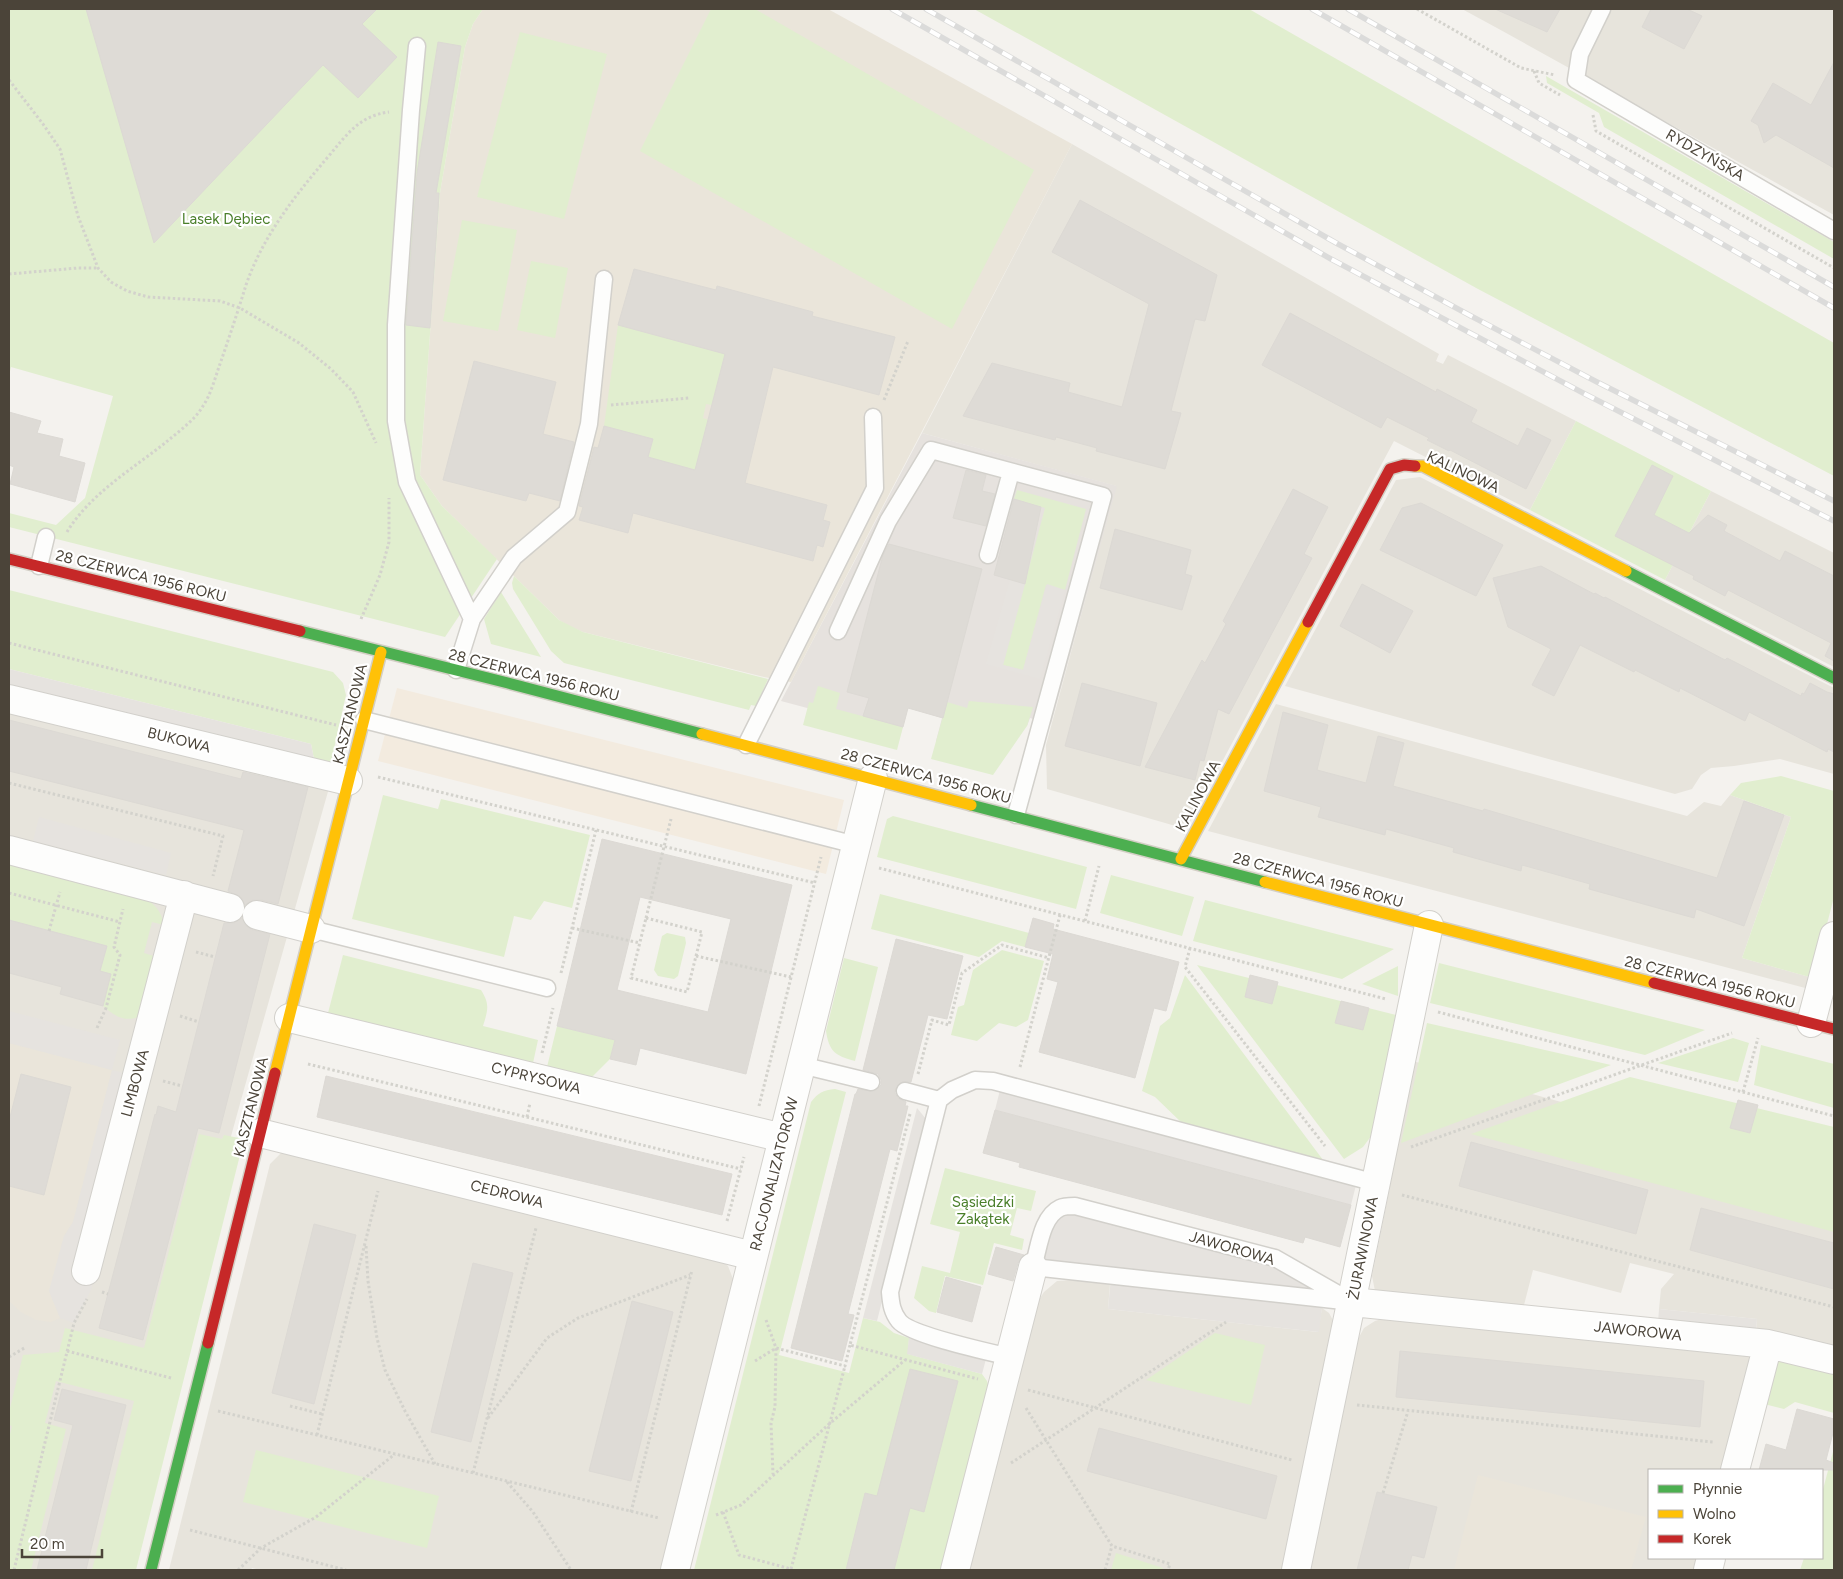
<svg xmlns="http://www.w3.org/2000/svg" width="1843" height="1579" viewBox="0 0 1843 1579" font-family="Figtree,sans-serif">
	<rect width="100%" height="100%" fill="#f4f2ee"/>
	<!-- residential -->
	<path fill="#e7e4dc" d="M1462,9H1834V215L1497,28Z
		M1072,144L1439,354L1436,361L1443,364L1448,355L1576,421L1530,510L1394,441L1186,829L1047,789L1046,745L1116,486L922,433Z
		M1420,477L1834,688V774L1780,759L1734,766L1711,768L1701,775L1692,789L1675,794L1285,686L1396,480Z
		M1711,491L1834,553V667L1665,580Z
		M1276,704L1687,816L1704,802L1721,806L1730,795L1791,817L1742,958L1813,978L1809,989L1208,831Z
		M9,713L329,788L241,1100L112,1570H9Z
		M1409,1060L1834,1177V1350L1756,1333L1757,1319L1659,1309L1661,1289L1674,1274L1630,1263L1621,1293L1533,1270L1523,1309L1375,1291L1372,1276L1390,1187L1384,1183Z
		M284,1150L717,1258L728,1266L733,1279L660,1570H261L252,1568L251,1570H169L270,1164Z
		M1073,1280L1110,1284L1108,1309L1318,1332L1322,1308L1329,1313L1335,1324L1287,1570H964L1035,1306L1044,1292L1057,1281Z
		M1388,1317L1757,1355L1726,1470H1649V1558H1703L1700,1570H1310L1358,1339L1364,1328L1375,1321Z"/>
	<!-- commercial -->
	<path fill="#f3ebdf" d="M397,688L844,800L826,874L378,761Z"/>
	<!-- industrial -->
	<path fill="#e6e2de" d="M922,433L1117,486L1051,724L1030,718L1027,726L936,741L942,718L908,708L901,733L781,701Z"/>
	<!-- education -->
	<path fill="#eae5da" d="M483,9H828L1072,144L791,682L764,677L583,632L569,626L559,620L442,506L420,475L440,193L465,47L473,24Z
		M9,1043L112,1070L73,1222L64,1236L49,1291L60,1318L51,1322L36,1320L21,1312L9,1301Z
		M1478,1475L1646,1517L1631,1570H1454Z"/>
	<!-- green -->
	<path fill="#e1eecf" d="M9,9H483L473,24L465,47L440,193L420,475L442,506L497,559L445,637L9,527V513L56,525L85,498L113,396L11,367L9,375Z
		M711,9H755L1034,170L952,329L640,151Z
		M974,9H1249L1834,343V476L1478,289Z
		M520,32L607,54L564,219L477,197Z
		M1546,76L1834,242V259L1604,127L1599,113L1547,83Z
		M462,220L517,230L498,331L443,321Z
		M531,261L568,268L555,338L517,330Z
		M618,325L725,354L712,405L706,404L703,418L709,420L701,471L665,462L645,469L653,439L604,426Z
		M1576,421L1711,491L1665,580L1530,510Z
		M1017,490L1086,509L1065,590L1046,585L1023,670L1003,665L1045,508L1014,499Z
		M514,576L559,620L583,632L768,679L756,706L751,705L749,710L564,663L551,651L513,589L512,583Z
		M9,590L333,672L343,683L346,695L331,762L324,764H315L311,744L9,669Z
		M501,592L541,657L491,644L484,619Z
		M818,686L840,693L836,709L903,727L897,750L803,725L809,702L813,703Z
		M969,701L1033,707L1027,726L993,775L931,759L947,702L967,708Z
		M1781,776L1834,791V897L1813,978L1742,958L1791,817L1730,795L1741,783Z
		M383,795L438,809L441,799L590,835L572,908L544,901L531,920L514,916L504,957L352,919Z
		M893,816L1087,867L1076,909L877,857L887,819Z
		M9,862L142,897C155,904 161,910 164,925L152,922L144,953L157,957L141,1016C124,1023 115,1016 103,1006L100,971L107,946L9,920Z
		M1111,875L1194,897L1182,936L1100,913Z
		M880,894L1029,933L1025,947L1002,941L979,957L871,929Z
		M1205,900L1394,949L1342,979L1193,941Z
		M667,933L685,937L686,943L678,976L674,979L658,976L654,970L662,936Z
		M1002,950L1044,961L1028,1020L1016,1027L999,1023L977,1041L951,1035L958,1007L964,1005L973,970Z
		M343,955L481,990C490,1004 488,1010 483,1026L538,1040L533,1063L328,1013Z
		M844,958L878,967L855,1061C835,1056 829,1051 826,1031Z
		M1439,963L1705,1030L1645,1055L1430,1003Z
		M1197,965L1396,1015L1375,1131L1363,1147L1344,1159Z
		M1398,966V996L1362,984Z
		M1185,975L1323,1160L1182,1123L1155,1097L1142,1091L1160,1026L1170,1018Z
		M1427,1023L1611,1065L1401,1143Z
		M557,1026L615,1040L610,1059L591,1078L547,1067Z
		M1733,1038L1749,1043L1738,1082L1658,1063Z
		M1761,1045L1834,1064V1108L1754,1085Z
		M1630,1077L1834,1127V1232L1471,1134Z
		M835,1089L846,1092L779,1355L849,1373L863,1318L880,1322L894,1333L909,1338L908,1354L982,1374L987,1381L991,1394L945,1570H694L811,1102C818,1093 823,1090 835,1089Z
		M199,1134L222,1139L224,1135L244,1139L136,1570H92L134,1401L56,1381L45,1423L66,1429L31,1570H9V1438L12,1426L9,1425V1412L23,1355L59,1352L65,1328L144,1348Z
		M945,1168L1036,1191L1031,1211L1017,1208L1010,1235L1024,1239L1022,1250L994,1243L983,1285L945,1276L936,1313L929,1311L914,1298L922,1266L950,1273L960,1232L930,1224Z
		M1215,1333L1265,1345L1251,1405L1146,1380Z
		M1773,1354L1834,1368V1413L1795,1402L1784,1409L1760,1403Z
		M1834,1448V1570H1800L1804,1558H1822V1493Z
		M256,1450L439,1496L427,1548L243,1502Z
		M1116,1553L1163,1568L1162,1570H1111Z"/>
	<!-- parking -->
	<path fill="#e6e3df" d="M1010,580L1025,584L1003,665L1023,670L1047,584L1065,590L1040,679L986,664Z
		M9,669L311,744L315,764L9,689Z
		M39,817L171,853L166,875L33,841Z
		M9,1011L120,1040L112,1070L137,1076L102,1244L91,1290L74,1323L60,1318L49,1291L64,1236L73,1222L112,1070L9,1043Z
		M1000,1090L1356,1185L1351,1205L995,1110Z
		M917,1108L926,1119V1126L877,1321L863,1318Z
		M1062,1207L1275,1258L1352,1302L1323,1300L1319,1332L1108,1309L1111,1276L1033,1267Z
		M1659,1309L1757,1319L1756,1333L1658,1323Z
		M909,1338L986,1359L982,1374L907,1354Z"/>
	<!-- building -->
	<path fill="#dedbd6" stroke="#dcd9d4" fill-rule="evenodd" d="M86,9H377L362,24L397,57L358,98L323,65L154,243Z
		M1495,9H1560L1547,32Z
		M1651,9H1687L1702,16L1684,49L1642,27Z
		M438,42L461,46L436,193H439L438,211L430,328L406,325L417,173Z
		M1834,62V168L1776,135L1764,143L1758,125L1751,121L1773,83L1811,105Z
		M1080,200L1217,275L1205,321L1195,319L1171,411L1181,413L1165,469L1096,451L1097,448L1056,437L1055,440L963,416L992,363L1070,383L1068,392L1122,407L1149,304L1052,252Z
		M634,269L716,290L717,286L813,312L812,316L895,337L879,395L773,367L745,483L827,505L823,520L830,522L823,547L817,545L813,561L633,513L628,533L579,520L583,507L579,506L594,447L598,448L604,426L653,439L648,457L695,470L725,354L618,325Z
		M1290,313L1436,392L1437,389L1477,410L1471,422L1518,446L1527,428L1551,440L1526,489L1450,450L1449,451L1427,440L1429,438L1387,417L1381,428L1262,365Z
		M474,361L556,382L543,434L574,442L560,501L529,493L526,501L443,480Z
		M9,412L41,421L37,433L63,439L59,456L85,463L75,502L10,484L14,467L9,465Z
		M1652,465L1673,476L1654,515L1689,533L1708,515L1727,525L1724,531L1780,561L1785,551L1834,576V661L1825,656L1831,643L1728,590L1725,596L1693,579L1694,576L1615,536Z
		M966,470L986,475L982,491L995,494L986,526L953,518Z
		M1293,489L1328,507L1304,554L1312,558L1229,714L1218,709L1204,761L1200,760L1195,780L1145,767L1202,660L1205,663L1226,624L1223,621Z
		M1014,499L1041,507L1025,584L994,575Z
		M1421,503L1503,545L1476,596L1380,550L1402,508Z
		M1115,529L1191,550L1185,574L1192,576L1182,610L1100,588Z
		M889,544L982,569L943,718L908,708L903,727L863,716L869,698L847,692L883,555Z
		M1541,566L1594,594L1595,593L1604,598L1605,597L1725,660L1727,658L1801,696L1802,693L1804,694L1810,683L1827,692L1834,694V752L1828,749L1827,752L1749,712L1745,721L1680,688L1679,692L1635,670L1634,672L1580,645L1554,696L1532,685L1551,649L1508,627L1493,578Z
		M1362,584L1413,611L1390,653L1340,626Z
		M1082,683L1157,703L1140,766L1065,746Z
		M1283,712L1328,725L1317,770L1366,783L1378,736L1404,743L1393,786L1483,811L1484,809L1717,878L1744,801L1784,815L1744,926L1696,909L1694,918L1589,889L1590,884L1522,865L1521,871L1453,852L1454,848L1386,829L1385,835L1318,817L1321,807L1264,791Z
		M9,720L241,779L243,772L308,787L278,904L261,900H253L245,905L241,897L228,891L244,830L9,771Z
		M602,839L792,885L746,1074L640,1048L636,1065L610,1059L615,1040L557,1026ZM640,897L731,919L708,1012L617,990Z
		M242,918L246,926L253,930L270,934L219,1133L198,1128L143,1340L99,1328L155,1114L156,1115L158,1106L176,1112L224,923H234Z
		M1033,918L1054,924L1053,929L1179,962L1166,1011L1154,1008L1135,1078L1039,1052L1058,982L1047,979L1053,954L1025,947Z
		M9,920L107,946L100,971L111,974L103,1006L60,994L62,987L9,973Z
		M896,939L963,956L947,1019L928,1015L911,1082H902L896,1088L895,1093L898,1098L906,1102L905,1106H908L897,1151L890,1149L848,1314L854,1315L842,1361L791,1348L855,1094H856L858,1089L874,1091L881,1085V1080L878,1074L863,1070Z
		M1250,975L1278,982L1272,1004L1245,997Z
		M1341,1001L1369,1008L1363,1030L1335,1023Z
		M21,1074L71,1087L44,1195L9,1186V1121Z
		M326,1076L732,1174L722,1215L317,1117Z
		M1738,1100L1758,1105L1750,1133L1730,1128Z
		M995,1110L1351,1205L1340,1247L1305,1237L1303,1243L1019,1167L1020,1163L983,1153Z
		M1471,1142L1648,1190L1636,1234L1459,1186Z
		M1701,1208L1834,1243V1289L1690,1250Z
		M314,1224L356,1235L314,1404L272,1393Z
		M996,1247L1024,1255L1018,1263L1013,1281L988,1274Z
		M473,1263L513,1273L471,1442L431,1432Z
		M946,1277L981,1287L972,1322L937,1312Z
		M632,1301L673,1312L631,1481L589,1471Z
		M1400,1351L1704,1381L1700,1427L1396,1397Z
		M910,1369L958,1381L924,1512L910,1508L894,1570H846L865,1493L877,1496Z
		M62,1389L126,1405L86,1570H37L73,1425L54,1420Z
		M1797,1409L1834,1419V1429L1826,1460L1834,1463V1470H1759L1766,1444L1786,1450Z
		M1099,1428L1277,1476L1266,1519L1087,1471Z
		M1377,1492L1437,1507L1424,1558L1412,1555L1408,1570H1357Z"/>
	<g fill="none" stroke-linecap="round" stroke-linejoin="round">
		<defs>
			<path id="lane" d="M1602,9L1580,54L1576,80L1834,231
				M417,46L411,110L396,325V421L407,482L472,619L456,670
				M988,555L1011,472
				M39,566L46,537
				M472,619L514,557L567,512L589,424L604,279
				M838,631L888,521L931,450L1103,496L1016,815
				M364,720L856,845
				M746,745L875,488L873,417
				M311,929L547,988
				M801,1065L871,1082
				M905,1091L939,1100
				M1075,1206L1275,1258L1352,1302L1033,1267C1039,1249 1041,1217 1060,1208C1064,1206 1070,1206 1075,1206Z
				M1010,1357C989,1352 910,1335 899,1321C892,1312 891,1304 890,1292L939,1100L952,1090L975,1080L993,1081L1376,1183"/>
			<path id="street" d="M9,699L348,781
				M9,850L230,908
				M257,915L311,929
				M289,1018L783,1138
				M1811,1023L1834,936
				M260,1133L753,1256
				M86,1271L184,895
				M1352,1302L1768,1344L1834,1360
				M1735,1470L1768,1344
				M675,1570L873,778
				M955,1570L1033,1267
				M1296,1570L1429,925
				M1708,1570L1711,1558"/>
			<path id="fast" d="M1626,571L1834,678
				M300,631L508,683L702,734
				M971,805L1265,882
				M151,1570L208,1343"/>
			<path id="slow" d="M1415,466H1423L1626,571
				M702,734L971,805
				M1181,859L1308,622
				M1265,882L1654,983
				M275,1073L381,652"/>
			<path id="jam" d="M9,559L300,631
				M1308,622L1390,469L1404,465L1415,466
				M1654,983L1834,1029
				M208,1343L275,1073"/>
		</defs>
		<!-- lane casing -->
		<use href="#lane" stroke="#d2d0cb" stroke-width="19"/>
		<!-- street casing -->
		<use href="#street" stroke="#d2d0cb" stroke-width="30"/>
		<!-- fast casing -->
		<use href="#fast" stroke="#d3cfc5" stroke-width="14"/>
		<!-- slow casing -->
		<use href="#slow" stroke="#d3cfc5" stroke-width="14"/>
		<!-- jam casing -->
		<use href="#jam" stroke="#d3cfc5" stroke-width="14"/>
		<!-- path -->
		<path stroke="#d3d2cc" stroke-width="3" stroke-dasharray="2.5 2.5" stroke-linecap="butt" d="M1417,9L1521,68L1555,75
			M1534,71L1539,83L1560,95
			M9,80L43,124L60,149L78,216L98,268L111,282L127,291L148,297L220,301L240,308L299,343L331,369L353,392L376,443
			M1593,115L1596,131L1834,268
			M9,274L78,268H98
			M884,400L908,341
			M611,405L689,398
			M67,532C90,494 131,470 165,443C178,432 194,421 203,406C211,394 215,378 220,364C229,338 238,311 246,285C263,236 294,197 327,158C346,136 358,116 389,112
			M361,619L380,575L389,542V498
			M9,643L336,725
			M378,777L815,883
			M9,783L223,836L213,876
			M879,868L1386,999
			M9,893L120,922
			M646,918L702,932L687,992L631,978Z
			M646,918L671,819
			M1085,921L1099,866
			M572,928L640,943
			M49,931L60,892
			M1190,948L1185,967L1325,1146
			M196,952L215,957
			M696,956L791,977
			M561,973L596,830
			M1438,1012L1834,1116
			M180,1016L199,1022
			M97,1028L106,1008L120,955L114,947L123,909
			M542,1053L553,1008
			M308,1064L741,1169
			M1020,1067L1060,915
			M918,1074L932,1020L949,1025L962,973L1002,945L1049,958
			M163,1081L182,1086
			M1743,1092L1758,1038
			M759,1106L821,857
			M910,1114L850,1345L978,1379
			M527,1117L530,1103
			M1411,1147L1732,1033
			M1402,1195L1834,1307
			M727,1221L744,1157
			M366,1246L368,1281L377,1338L385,1370L405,1411L435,1464
			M102,1292L108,1294
			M766,1320L776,1348L775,1407L771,1423L773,1474
			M67,1351L171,1378
			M9,1357L26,1347
			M755,1361L776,1348L845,1366L850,1345
			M1028,1390L1292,1460
			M1357,1405L1713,1442
			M290,1406L322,1414
			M1026,1408L1112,1546L1170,1564L1168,1570
			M218,1411L659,1518
			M488,1418L547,1338L578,1318L690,1275
			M317,1435L378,1191
			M1011,1463L1226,1322
			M473,1473L536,1228
			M507,1482L533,1512L571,1570
			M1383,1493L1408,1411
			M631,1512L692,1270
			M723,1512L739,1555L791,1569
			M716,1515L741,1505L828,1425L905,1360
			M190,1530L346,1570
			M791,1569L845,1366
			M14,1570L74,1323L87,1299
			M238,1570L261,1548L316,1517L395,1454
			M1105,1570L1112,1546"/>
		<!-- lane -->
		<use href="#lane" stroke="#fdfdfc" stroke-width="16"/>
		<!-- street -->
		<use href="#street" stroke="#fdfdfc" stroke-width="28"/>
		<!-- fast -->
		<use href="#fast" stroke="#4caf50" stroke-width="11"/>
		<!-- slow -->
		<use href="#slow" stroke="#ffc107" stroke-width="11"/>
		<!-- jam -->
		<use href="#jam" stroke="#c62828" stroke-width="11"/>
		<defs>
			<path id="rail" d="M892,9L1331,259L1585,394L1834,521
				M926,9L1338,244L1471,316L1597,382L1834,501
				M1312,9L1834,308
				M1348,9L1834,287"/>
		</defs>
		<!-- rail casing -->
		<use href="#rail" stroke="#dbdbda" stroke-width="5.5"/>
		<!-- rail -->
		<use href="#rail" stroke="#fff" stroke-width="4" stroke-dasharray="11" stroke-linecap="butt"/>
	</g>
	<g text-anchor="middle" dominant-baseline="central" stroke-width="4.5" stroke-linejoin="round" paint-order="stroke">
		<!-- street labels -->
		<g font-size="15" fill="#4b4439" stroke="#fff">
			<text transform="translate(1705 155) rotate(30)">RYDZYŃSKA</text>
			<text transform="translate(1463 472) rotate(25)">KALINOWA</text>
			<text transform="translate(141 576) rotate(14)">28 CZERWCA 1956 ROKU</text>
			<text transform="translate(534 675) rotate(14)">28 CZERWCA 1956 ROKU</text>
			<text transform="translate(350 714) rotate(-76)">KASZTANOWA</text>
			<text transform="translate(179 740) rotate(14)">BUKOWA</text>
			<text transform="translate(926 776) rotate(15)">28 CZERWCA 1956 ROKU</text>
			<text transform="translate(1198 796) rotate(-62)">KALINOWA</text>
			<text transform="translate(1318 880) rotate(15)">28 CZERWCA 1956 ROKU</text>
			<text transform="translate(1710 982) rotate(14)">28 CZERWCA 1956 ROKU</text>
			<text transform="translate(536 1078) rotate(14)">CYPRYSOWA</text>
			<text transform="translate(135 1083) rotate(-75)">LIMBOWA</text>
			<text transform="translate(251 1107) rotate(-76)">KASZTANOWA</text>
			<text transform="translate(774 1174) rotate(-76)">RACJONALIZATORÓW</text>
			<text transform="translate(507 1194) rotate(14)">CEDROWA</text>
			<text transform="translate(1232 1248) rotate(16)">JAWOROWA</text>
			<text transform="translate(1363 1248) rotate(-79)">ŻURAWINOWA</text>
			<text transform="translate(1638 1331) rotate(6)">JAWOROWA</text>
		</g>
		<!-- park labels -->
		<g font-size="15" fill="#4a7f2a" stroke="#fff">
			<text x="226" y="219">Lasek Dębiec</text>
			<text x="983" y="1202">Sąsiedzki<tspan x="983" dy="17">Zakątek</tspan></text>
		</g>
	</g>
	<!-- border -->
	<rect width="1843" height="1579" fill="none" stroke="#4b4439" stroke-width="20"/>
	<!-- legend -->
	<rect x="1648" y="1469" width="175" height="90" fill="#ffffff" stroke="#b7b4b0"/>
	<rect x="1658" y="1485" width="25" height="8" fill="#4caf50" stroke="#b7b4b0"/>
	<text x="1693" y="1494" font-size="15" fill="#4b4439">Płynnie</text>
	<rect x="1658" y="1510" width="25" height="8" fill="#ffc107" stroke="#b7b4b0"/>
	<text x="1693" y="1519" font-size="15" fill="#4b4439">Wolno</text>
	<rect x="1658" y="1535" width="25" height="8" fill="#c62828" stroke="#b7b4b0"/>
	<text x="1693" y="1544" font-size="15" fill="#4b4439">Korek</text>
	<!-- scale -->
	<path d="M22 1549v8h80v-8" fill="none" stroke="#4b4439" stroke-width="2.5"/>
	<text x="30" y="1549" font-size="15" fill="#4b4439" stroke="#ffffff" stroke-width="4" paint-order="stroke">20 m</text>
</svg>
